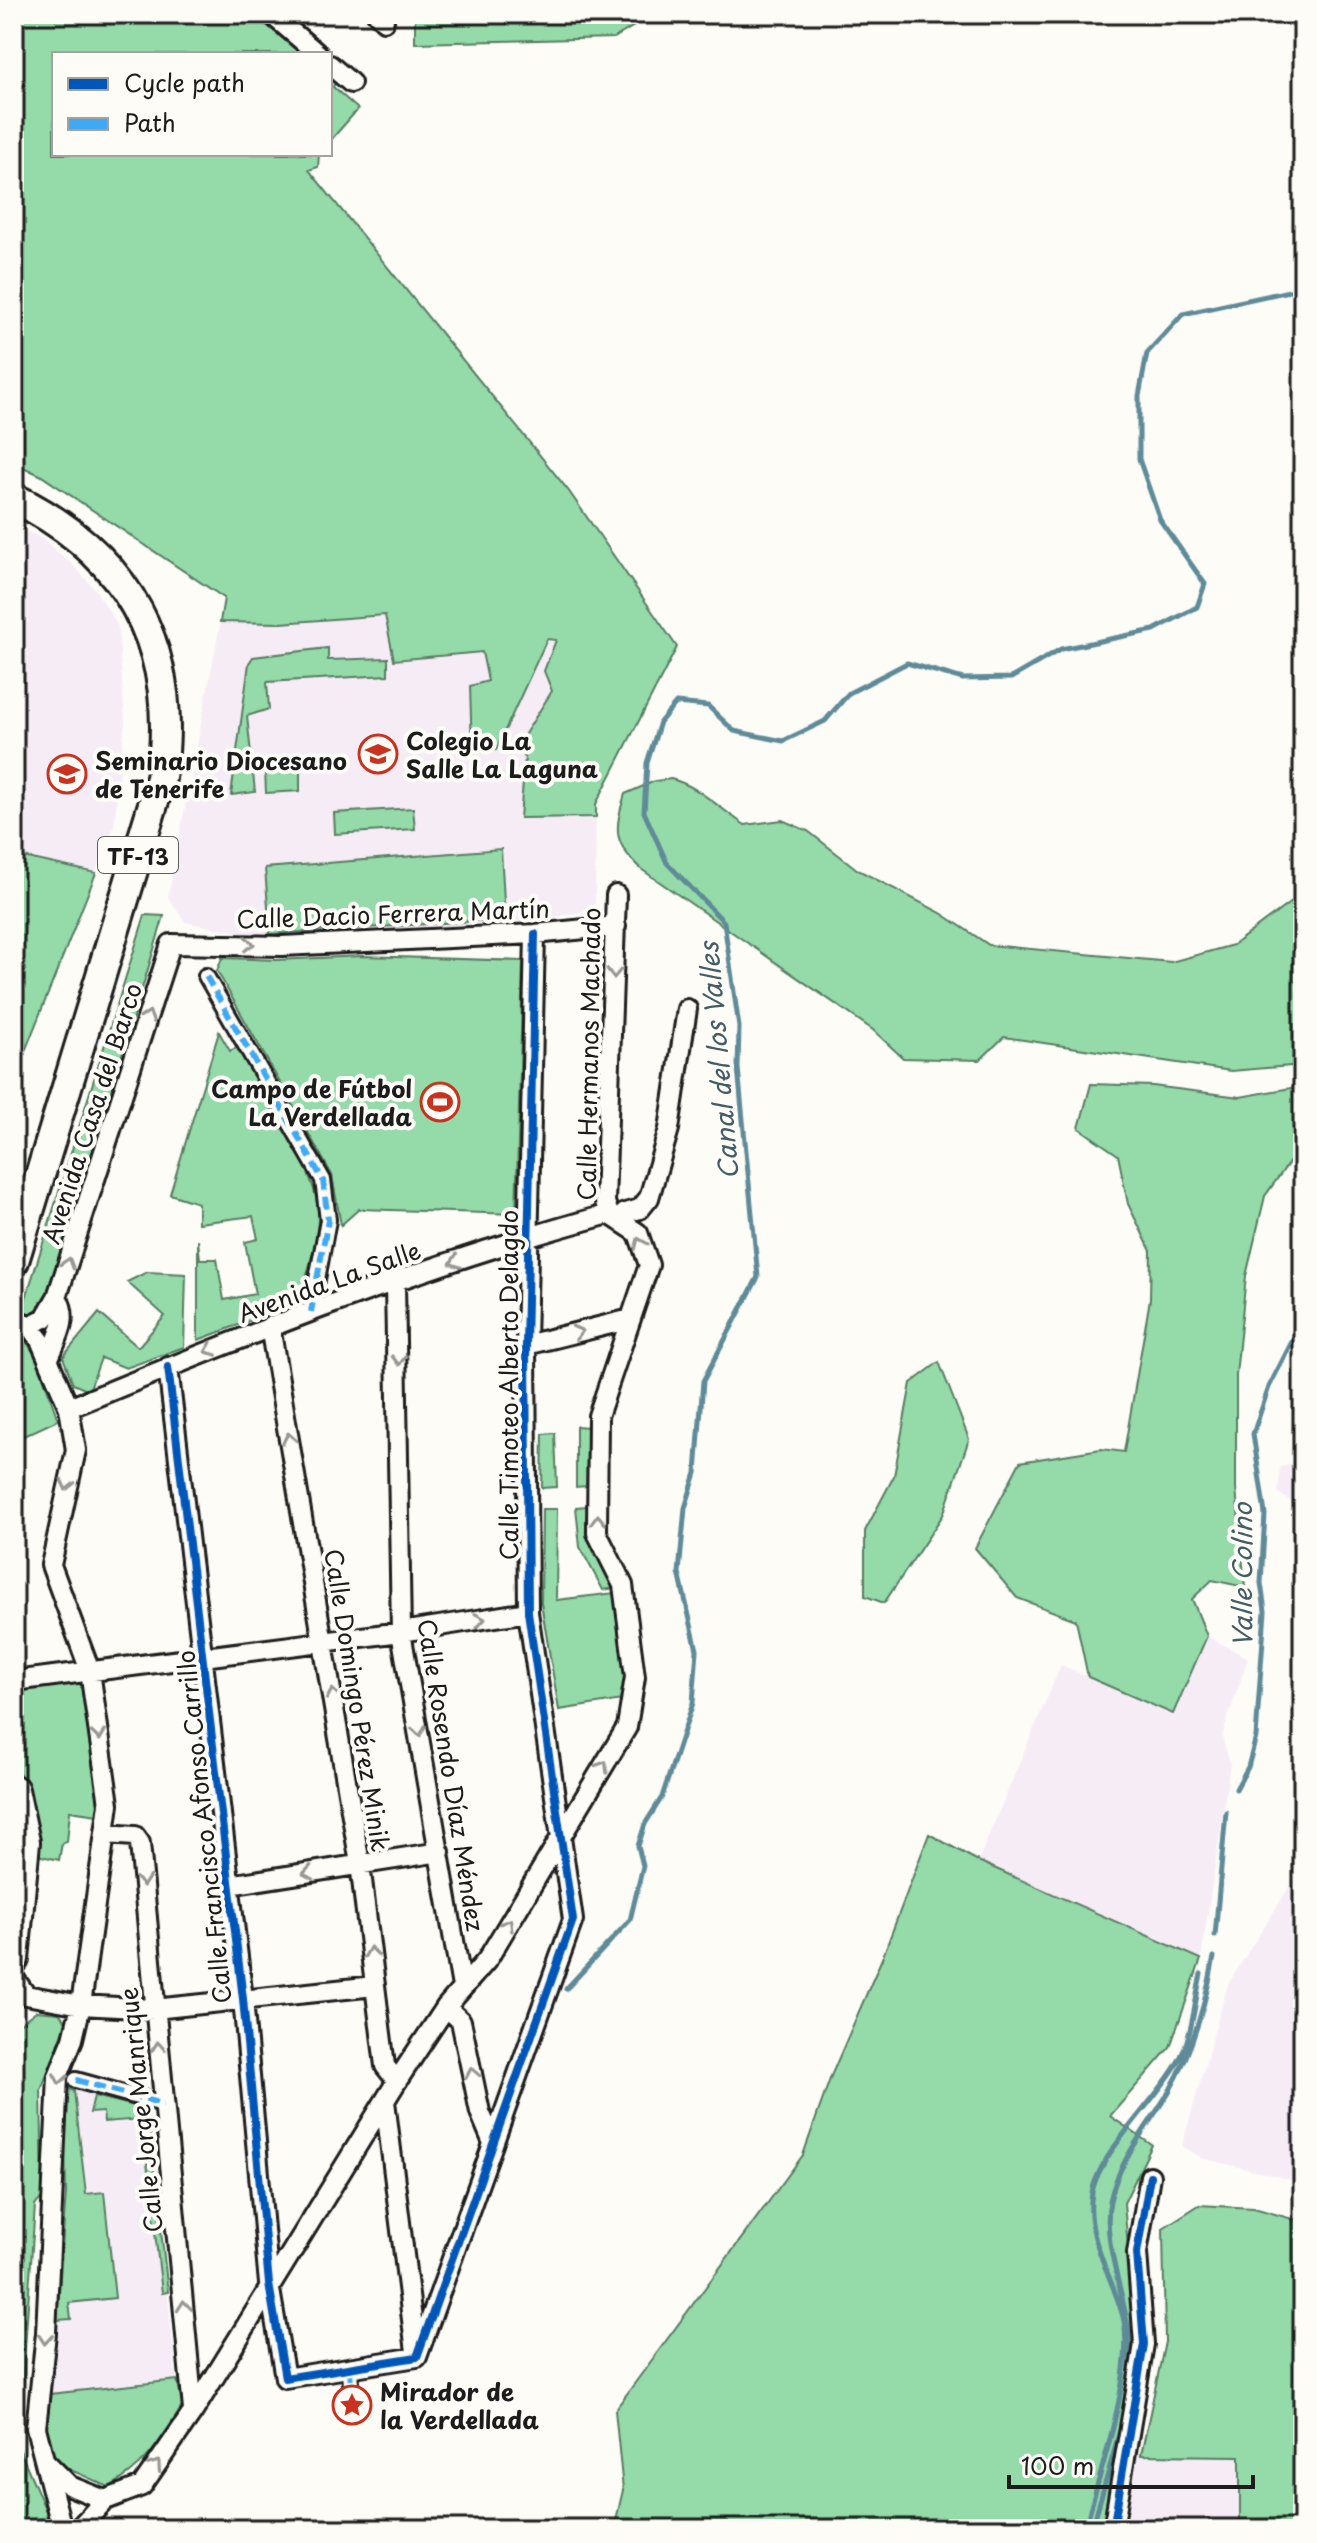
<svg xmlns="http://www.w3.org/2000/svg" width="1317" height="2543" viewBox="0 0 1317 2543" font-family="'Playpen Sans',sans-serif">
	<rect width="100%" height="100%" fill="#fdfcf7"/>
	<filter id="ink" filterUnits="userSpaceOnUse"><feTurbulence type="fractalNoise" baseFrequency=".0125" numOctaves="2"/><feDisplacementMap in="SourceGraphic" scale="16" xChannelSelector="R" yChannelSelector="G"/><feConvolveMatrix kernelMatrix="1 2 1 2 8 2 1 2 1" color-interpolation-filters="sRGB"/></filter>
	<g filter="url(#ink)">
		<!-- built -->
		<path fill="#f6ecf6" d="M357,506L677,647L596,804L595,910L523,922L258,936L185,922L168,897L225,598Z
			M14,525L41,538L73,565L95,589L118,626L125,722L114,826L14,1079Z
			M1303,1460V1508H1302L1278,1493L1280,1467Z
			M1207,1636L1248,1658L1222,1736L1230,1764L1201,1959L978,1861L1061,1665L1172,1714Z
			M1303,1865V2183L1202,2158L1182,2146L1228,1984Z
			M67,2088L147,2109L177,2380L50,2394L65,2234Z
			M1125,2455L1240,2456V2529H1113Z"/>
		<!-- green -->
		<path fill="#94dba9" stroke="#587c62" stroke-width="2" d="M14,14H59L55,20L61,14H262L309,54H54V154H319L318,167L309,170L568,490L677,647L596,804V817L520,818L525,758L518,745L552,691L544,671L556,640L547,639L496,750L472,752L470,686L488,681L482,652L394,660L385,615L281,623L220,622L224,598L40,475L14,463Z
			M415,14H654L614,38L415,43Z
			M330,72L338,79L333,87L358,109L330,141Z
			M328,648V660L388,658V675L267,682L269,709L247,716L255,792L231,795L249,663L253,657Z
			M300,769V791L266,793L265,771Z
			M671,779C699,786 720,809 745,825L782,820L808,831L858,870L941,913L989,945L1171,962L1233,945L1303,893V1065L1231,1071L1004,1037L980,1060L903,1058L873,1030L641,869C613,843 614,830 625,794L655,781Z
			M413,808L415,829L335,834L334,813Z
			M501,849L505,919L270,934L265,868Z
			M14,855L96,873L14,1079Z
			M145,915L164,916L45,1309L36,1316L21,1314Z
			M363,956L523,961L516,1214L359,1209L341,1225L332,1175L217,971L222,958L276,960Z
			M219,1032L230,1051L238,1047C261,1086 322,1175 318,1219C317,1245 307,1272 301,1297L297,1303L198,1340V1240L200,1259H217L224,1300L255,1294L245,1242L258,1239L253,1216L198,1223V1203L170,1194Z
			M1091,1084L1153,1086L1240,1097L1303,1086V1143L1265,1196L1246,1276L1236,1375V1488L1245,1587L1212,1580L1192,1599L1207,1636L1173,1714L1088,1677L1076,1620L1017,1598L975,1548L1020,1462L1101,1449L1124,1452L1150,1299L1151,1251L1128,1204L1118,1155L1079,1128Z
			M147,1272L186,1274L184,1347L126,1368L101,1358L89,1391L73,1384L63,1357L99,1313L138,1347L165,1316L127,1282Z
			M17,1329L36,1356L58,1420L19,1438L14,1464Z
			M939,1362L969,1439L943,1515L884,1603L865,1596V1531L894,1476L911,1383Z
			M576,1426L588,1427L586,1486L576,1487Z
			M555,1433L557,1487L542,1488L543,1434Z
			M587,1506L593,1550L615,1588L603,1590L580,1547L576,1507Z
			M542,1509H557L556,1600L615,1593L629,1672V1699L559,1710L541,1603Z
			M84,1681L99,1778L98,1815L70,1811L67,1842L62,1843L59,1860L37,1855L14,1748V1690Z
			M929,1834L978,1861L1201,1959L1170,2047L1110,2116L1152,2145L1124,2203L1136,2335L1103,2529H614L623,2490L615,2410L803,2155L831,2076L883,1956Z
			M36,2011L59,2013L67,2022L41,2090L43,2196L35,2206L18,2446L46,2511L48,2529H14V2028Z
			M67,2088L74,2091L86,2194L104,2192L115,2298L69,2303L71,2319L57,2320L66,2192L64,2094Z
			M94,2096L147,2109L168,2292L162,2293L142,2119L104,2122L103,2112L90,2113Z
			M1199,2205L1254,2208L1303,2222V2529H1240V2456L1141,2455L1165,2342L1163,2228Z
			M177,2380L183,2405C160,2441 147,2466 109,2487L55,2463L43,2435L50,2394Z"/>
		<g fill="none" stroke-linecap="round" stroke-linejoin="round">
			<!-- stream -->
			<path stroke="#5f8b98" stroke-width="5" d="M1236,1789L1248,1767L1256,1737L1265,1611L1261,1583L1265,1514L1253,1434L1269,1387L1303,1320
				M1215,1936L1226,1812
				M566,1989L630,1920L643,1866L638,1846L645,1824L662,1797L693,1703L697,1650L679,1573L685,1508L696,1473L703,1381L758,1277L738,1068L739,1027L724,922L667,863L644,812L647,763L660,722L676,703L708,706L734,731L783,741L825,721L849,693L907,663L963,679L1011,678L1061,649L1154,630L1197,607L1205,584L1160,520L1139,459V396L1147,353L1183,314L1303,288
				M1085,2529C1099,2475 1134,2375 1124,2321C1115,2280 1084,2237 1092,2193C1099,2152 1157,2100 1178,2062C1192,2038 1195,2001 1201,1974
				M1092,2529C1107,2473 1133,2403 1130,2345C1128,2300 1101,2244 1110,2201C1119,2159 1148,2127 1170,2090C1192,2051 1206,2001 1214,1957"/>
			<defs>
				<path id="pedestrian" d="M206,976L323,1180L328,1220L311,1312
					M76,2080L163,2104
					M350,2368L352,2405"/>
				<path id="minor" d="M271,14L318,54
					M377,14L384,21
					M330,65L351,83
					M609,1214L605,1202L616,895
					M619,1219L625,1213L640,1209L649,1198L669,1129L687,1009
					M395,1283L401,1632L462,1987
					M20,1321L29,1326L40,1340L69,1408L76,1450L51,1565L90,1671L109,1804L81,2005L73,2039L58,2076L46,2333L36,2428L62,2529
					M29,1326L45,1318L57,1297L171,944L282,946L535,934L616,926
					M270,1326L360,1864L385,2066L397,2081
					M526,1345L631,1319
					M49,1358C58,1336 70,1319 57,1297
					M168,1367L243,1999L269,2284L285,2378L417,2357L573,1920L528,1612L526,1345L535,934
					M69,1408C246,1335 424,1264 609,1214
					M14,1681L401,1632L528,1612
					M105,1834L135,1836L140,1843L193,2410
					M229,1885L440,1852
					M14,1978L26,1995
					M26,1995L81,2005L154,2009L375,1986
					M446,2007L461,2021L480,2112L493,2143
					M385,2101L416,2352
					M45,2461L70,2486L105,2500
					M78,2529L105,2500L142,2486L193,2412L397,2081L446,2007L487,1960L627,1727L635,1677L623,1585L597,1533L598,1416L649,1265L638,1233L609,1214
					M1113,2529L1144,2344L1137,2253L1150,2176"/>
				<path id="primary" d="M14,498C130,555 180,650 161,778L14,1261
					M14,1790L25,1842L14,1959"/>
			</defs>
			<!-- pedestrian casing -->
			<use href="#pedestrian" stroke="#1c1c1c" stroke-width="20"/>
			<!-- minor casing -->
			<use href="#minor" stroke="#1c1c1c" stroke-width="24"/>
			<!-- primary casing -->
			<use href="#primary" stroke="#1c1c1c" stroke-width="34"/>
			<!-- pedestrian -->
			<use href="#pedestrian" stroke="#fdfcf7" stroke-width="14"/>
			<!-- minor -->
			<use href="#minor" stroke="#fdfcf7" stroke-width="18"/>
			<!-- primary -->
			<use href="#primary" stroke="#fdfcf7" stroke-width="28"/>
			<!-- quiet -->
			<path stroke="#3fa9f5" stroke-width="6" stroke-dasharray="12 6" stroke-linecap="butt" d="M206,976L323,1180L328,1220L311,1312
				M76,2080L163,2104
				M350,2368L352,2405"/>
			<defs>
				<path id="cycleway" d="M168,1367L243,1999L269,2284L285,2378L417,2357L573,1920L528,1612L526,1345L535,934
					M1113,2529L1144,2344L1137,2253L1150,2176"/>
			</defs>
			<!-- cycleway casing -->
			<use href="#cycleway" stroke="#fdfcf7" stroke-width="13"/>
			<!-- cycleway -->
			<use href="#cycleway" stroke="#0057b8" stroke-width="8"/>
		</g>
		<!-- one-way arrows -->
		<defs><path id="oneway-chevron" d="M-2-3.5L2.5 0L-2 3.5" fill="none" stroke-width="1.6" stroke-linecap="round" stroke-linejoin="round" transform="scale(2)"/></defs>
		<g stroke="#989794">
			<use href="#oneway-chevron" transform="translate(249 944) rotate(3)"/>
			<use href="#oneway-chevron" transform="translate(614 973) rotate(92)"/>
			<use href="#oneway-chevron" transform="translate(148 1016) rotate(-72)"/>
			<use href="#oneway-chevron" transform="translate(640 1243) rotate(-113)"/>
			<use href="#oneway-chevron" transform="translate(455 1262) rotate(160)"/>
			<use href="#oneway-chevron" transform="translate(68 1263) rotate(-72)"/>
			<use href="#oneway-chevron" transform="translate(578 1332) rotate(-14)"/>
			<use href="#oneway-chevron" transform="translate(210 1350) rotate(158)"/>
			<use href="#oneway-chevron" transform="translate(399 1360) rotate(90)"/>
			<use href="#oneway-chevron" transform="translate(289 1438) rotate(-100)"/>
			<use href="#oneway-chevron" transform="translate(67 1485) rotate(103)"/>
			<use href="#oneway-chevron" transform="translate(598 1520) rotate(-91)"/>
			<use href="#oneway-chevron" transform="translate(480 1620) rotate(-9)"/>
			<use href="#oneway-chevron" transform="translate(333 1694) rotate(-99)"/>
			<use href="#oneway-chevron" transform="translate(419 1731) rotate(80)"/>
			<use href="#oneway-chevron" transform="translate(99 1735) rotate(82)"/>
			<use href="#oneway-chevron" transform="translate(603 1766) rotate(-59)"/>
			<use href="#oneway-chevron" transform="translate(308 1873) rotate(171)"/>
			<use href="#oneway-chevron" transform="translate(143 1881) rotate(85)"/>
			<use href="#oneway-chevron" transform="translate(508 1924) rotate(-59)"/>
			<use href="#oneway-chevron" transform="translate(371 1952) rotate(-97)"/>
			<use href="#oneway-chevron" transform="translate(158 2047) rotate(-95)"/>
			<use href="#oneway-chevron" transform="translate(472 2073) rotate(-101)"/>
			<use href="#oneway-chevron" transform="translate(60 2079) rotate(99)"/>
			<use href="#oneway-chevron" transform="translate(184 2306) rotate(-96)"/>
			<use href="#oneway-chevron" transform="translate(45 2339) rotate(95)"/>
			<use href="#oneway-chevron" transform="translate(156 2465) rotate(-55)"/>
		</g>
	</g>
	<!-- icons -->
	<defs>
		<symbol id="school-ring" viewBox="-11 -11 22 22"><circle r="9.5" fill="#fdfcf7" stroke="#c8321e" stroke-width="1.5"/><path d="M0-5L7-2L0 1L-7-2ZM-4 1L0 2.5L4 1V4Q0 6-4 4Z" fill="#c8321e"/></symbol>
		<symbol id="university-ring" viewBox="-11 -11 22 22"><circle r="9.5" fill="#fdfcf7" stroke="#c8321e" stroke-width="1.5"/><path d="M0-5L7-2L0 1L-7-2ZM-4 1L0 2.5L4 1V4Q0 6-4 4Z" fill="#c8321e"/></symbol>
		<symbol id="stadium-ring" viewBox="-11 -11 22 22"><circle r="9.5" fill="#fdfcf7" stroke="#c8321e" stroke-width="1.5"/><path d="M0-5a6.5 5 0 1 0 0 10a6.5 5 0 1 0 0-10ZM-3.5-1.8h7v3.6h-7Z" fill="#c8321e"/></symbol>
		<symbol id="sight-ring" viewBox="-11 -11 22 22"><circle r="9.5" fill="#fdfcf7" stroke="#c8321e" stroke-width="1.5"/><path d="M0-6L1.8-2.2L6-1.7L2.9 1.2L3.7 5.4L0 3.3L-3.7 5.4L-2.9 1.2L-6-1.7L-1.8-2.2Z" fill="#c8321e"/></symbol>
	</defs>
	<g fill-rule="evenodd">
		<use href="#school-ring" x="356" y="732" width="44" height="44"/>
		<use href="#university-ring" x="45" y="752" width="44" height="44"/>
		<use href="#stadium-ring" x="418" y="1080" width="44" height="44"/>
		<use href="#sight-ring" x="330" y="2383" width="44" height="44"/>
	</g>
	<g text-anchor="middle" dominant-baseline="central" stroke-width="8" stroke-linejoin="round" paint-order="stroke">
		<!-- shield labels -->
		<rect fill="#fdfcf7" stroke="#605f5e" stroke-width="2" x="98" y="837" width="80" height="36" rx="6"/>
		<g font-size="22" font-weight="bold" fill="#1c1c1c">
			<text x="138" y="855">TF-13</text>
		</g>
		<!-- poi labels -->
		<g font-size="24" font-weight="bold" fill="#1c1c1c" stroke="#fdfcf7" text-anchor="start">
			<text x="406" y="740">Colegio La<tspan x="406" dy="28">Salle La Laguna</tspan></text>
			<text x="95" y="760">Seminario Diocesano<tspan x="95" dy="28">de Tenerife</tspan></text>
			<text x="412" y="1088" text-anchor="end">Campo de Fútbol<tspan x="412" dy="28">La Verdellada</tspan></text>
			<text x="380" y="2391">Mirador de<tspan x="380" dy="28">la Verdellada</tspan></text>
		</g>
		<!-- street labels -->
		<g font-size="24" fill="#1c1c1c" stroke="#fdfcf7">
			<text transform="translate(393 913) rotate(-2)">Calle Dacio Ferrera Martín</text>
			<text transform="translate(588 1054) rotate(-89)">Calle Hermanos Machado</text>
			<text transform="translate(91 1113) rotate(-72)">Avenida Casa del Barco</text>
			<text transform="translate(329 1281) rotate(-20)">Avenida La Salle</text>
			<text transform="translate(508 1385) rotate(-90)">Calle Timoteo Alberto Delagdo</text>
			<text transform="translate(358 1700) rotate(81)">Calle Domingo Pérez Minik</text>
			<text transform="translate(452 1775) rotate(81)">Calle Rosendo Díaz Méndez</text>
			<text transform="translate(203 1827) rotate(-96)">Calle Francisco Afonso Carrillo</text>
			<text transform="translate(140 2110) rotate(-96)">Calle Jorge Manrique</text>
		</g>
		<!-- water labels -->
		<g font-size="26" font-style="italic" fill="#435d64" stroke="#fdfcf7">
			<text transform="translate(718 1061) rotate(-95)">Canal del los Valles</text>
			<text transform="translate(1241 1575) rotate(-90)">Valle Colino</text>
		</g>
	</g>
	<!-- margin -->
	<rect width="1317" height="2543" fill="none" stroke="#fdfcf7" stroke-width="48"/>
	<rect x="24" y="24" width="1269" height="2495" fill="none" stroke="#1c1c1c" stroke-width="3" filter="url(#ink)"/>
	<!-- legend -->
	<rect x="52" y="52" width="280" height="104" fill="#fdfcf7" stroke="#a3a29f" stroke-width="2"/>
	<rect x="68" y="78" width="40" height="12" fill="#0057b8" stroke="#a3a29f" stroke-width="2"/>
	<text x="124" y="92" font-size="24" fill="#1c1c1c">Cycle path</text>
	<rect x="68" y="118" width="40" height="12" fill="#3fa9f5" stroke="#a3a29f" stroke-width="2"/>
	<text x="124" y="132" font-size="24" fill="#1c1c1c">Path</text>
	<!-- scale -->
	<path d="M1009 2475v12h244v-12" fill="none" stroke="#1c1c1c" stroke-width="4"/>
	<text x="1021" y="2475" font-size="24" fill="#1c1c1c" stroke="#fdfcf7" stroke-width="6" paint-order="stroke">100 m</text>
</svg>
